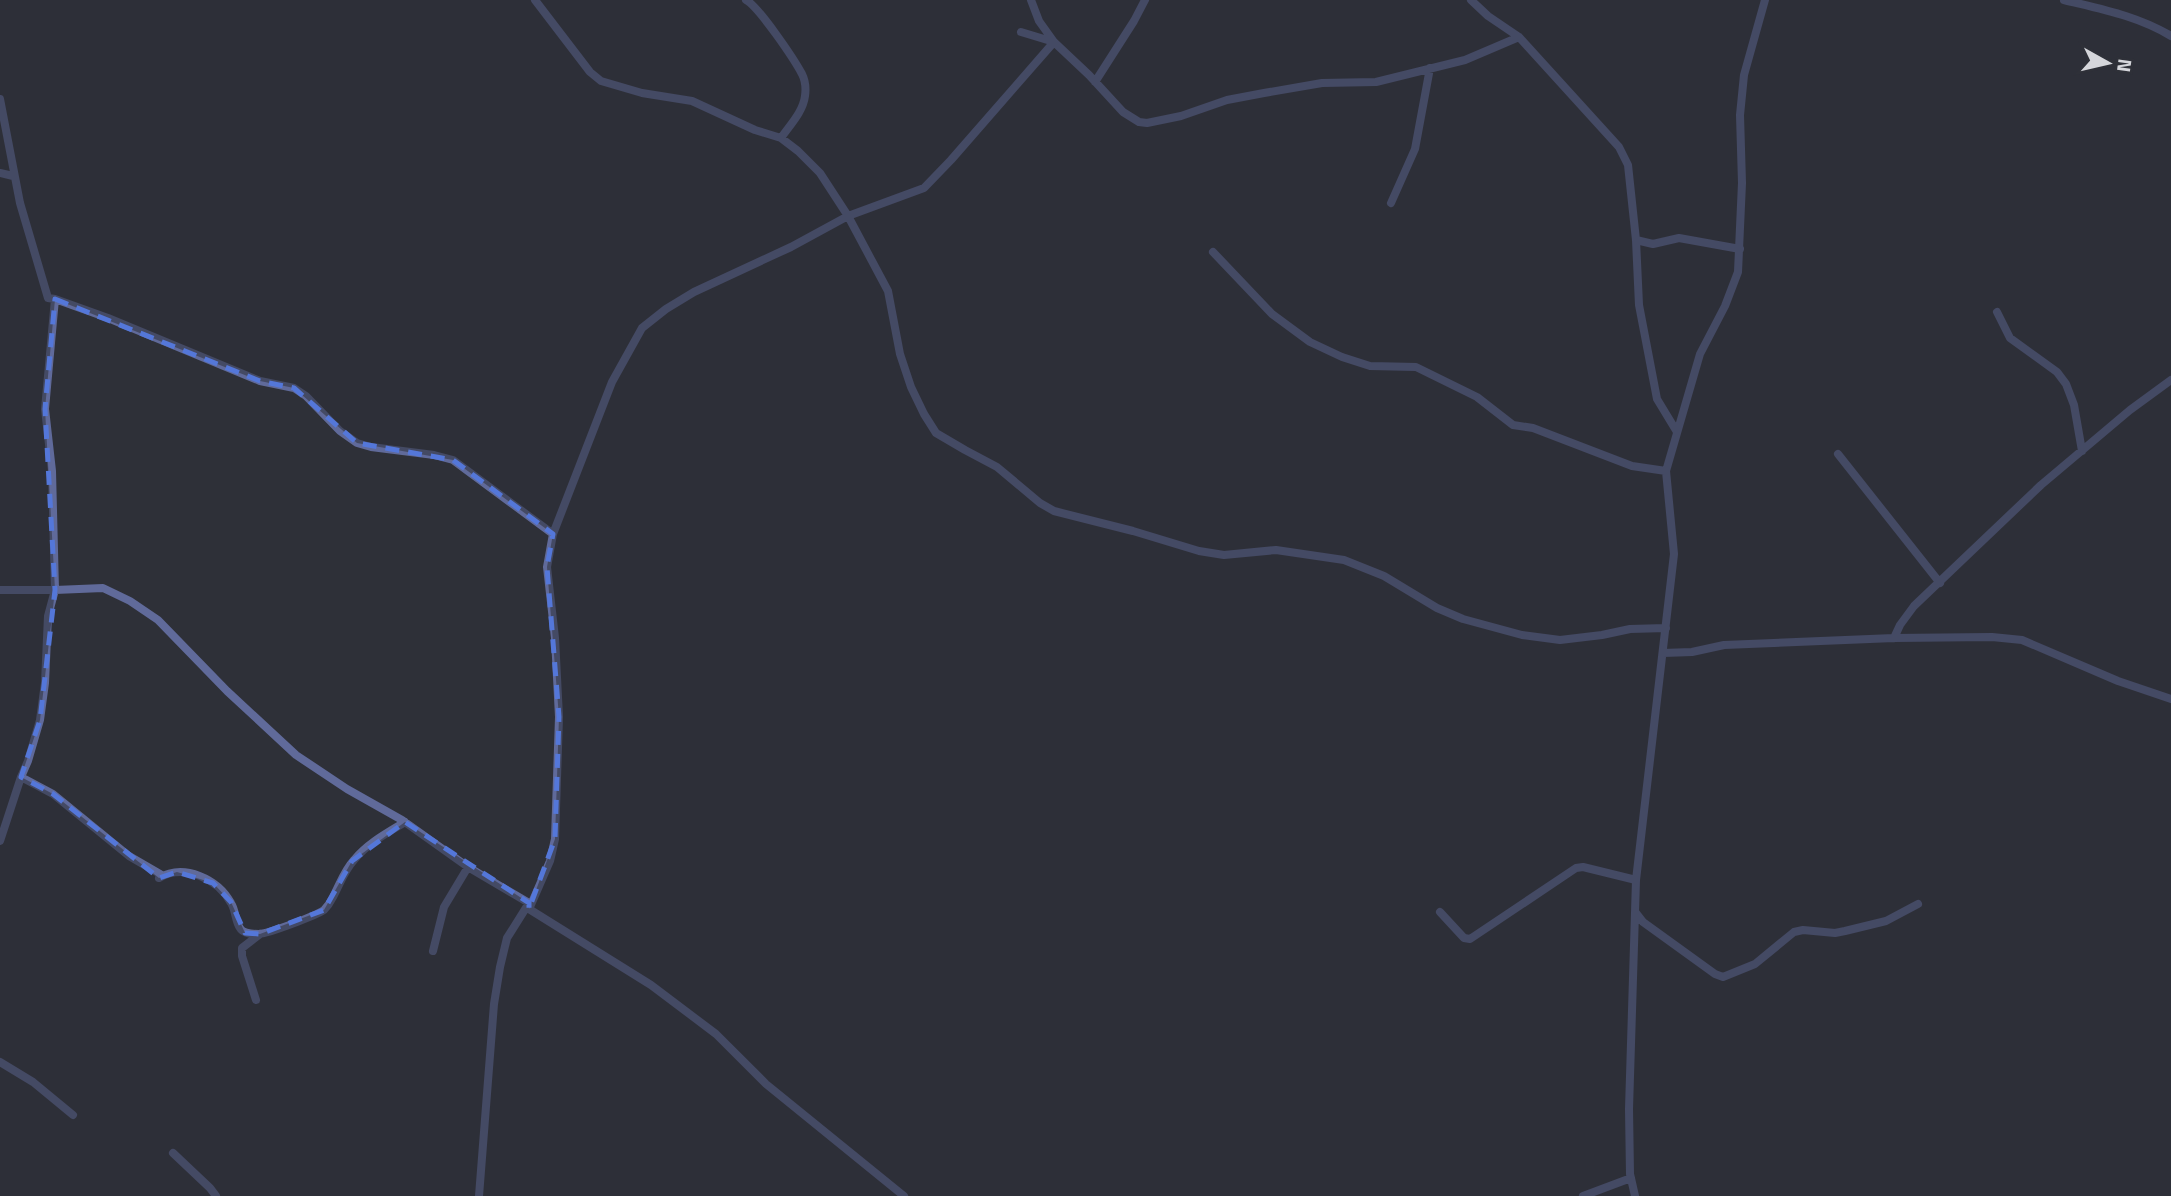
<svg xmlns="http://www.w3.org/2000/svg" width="2171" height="1196" viewBox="0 0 2171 1196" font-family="'Titillium Web',sans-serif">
	<rect width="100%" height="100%" fill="#2e3038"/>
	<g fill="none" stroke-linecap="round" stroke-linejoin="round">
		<!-- minor -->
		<path stroke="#606a9a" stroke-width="8" d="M535,0L590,72L601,81L642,93L692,101L755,130L781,138L798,151L820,173L848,216L888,291L900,354L911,387L924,414L936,433L965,450L997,467L1040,503L1054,511L1133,531L1199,551L1224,555L1276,550L1344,560L1384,576L1437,608L1463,619L1522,635L1560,640L1602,635L1630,629L1666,628
			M746,0C759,7 794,59 802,74C805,80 806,89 805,96C803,112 790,125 781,138
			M1031,0L1039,21L1054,42L1089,75L1123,112L1139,122L1147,123L1181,116L1227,100L1264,93L1322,83L1376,82L1465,60L1519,37
			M1471,0L1488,16L1519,37L1619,147L1628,165L1636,240L1639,305L1657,399L1677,432
			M2064,0C2101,9 2138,16 2171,36
			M1095,82L1134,21L1145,0
			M0,99L20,203L48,298L55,299L45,409L52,471L55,590L103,588L130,601L158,620L227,691L296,755L347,789L402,820L468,867L529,903V909L651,985L716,1034L766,1084L904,1196
			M0,173L13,176
			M1391,203L1415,149L1430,68
			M1636,240L1653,244L1679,238L1740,249
			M1213,252L1272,314L1310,342L1342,357L1370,366L1416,367L1477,397L1513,425L1533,428L1632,466L1666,471
			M55,299L108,318L260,381L294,388L306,396L340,431L357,443L371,447L434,455L453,460L553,534
			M1997,312L2010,338L2057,372L2066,384L2074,405L2082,451
			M1838,454L1940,583
			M0,590H55L48,616L45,683L40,720L28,761L21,777L0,841
			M1894,638L1900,625L1914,606L2041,485L2130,410L2171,380
			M1663,653L1692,652L1724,645L1894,638L1992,637L2022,640L2118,681L2171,699
			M21,777L53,794L129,856L160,874L159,878C184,863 218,879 231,903C236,911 235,921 240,928C243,934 253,934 259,934C270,933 315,916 324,910C327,907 331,901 333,897C340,884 344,871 354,860C368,843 387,833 405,822
			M530,907L550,861L555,839L559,717L555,638L547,567L553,534L612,382L642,328L666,309L694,292L791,247L848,216L924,188L951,160L1054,42L1021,32
			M1440,912L1464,938L1470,939L1576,868L1583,867L1636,880
			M1636,913L1643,922L1715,974L1723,977L1755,964L1794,932L1803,930L1835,933L1845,931L1886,921L1918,904
			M433,951L444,907L468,867
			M256,1000L242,956V948L260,934
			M0,1062L33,1082L73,1115
			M173,1153L210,1188L216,1196
			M479,1196L494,1004L500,967L507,938L529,903
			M1583,1196L1631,1178
			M1635,1196L1630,1174L1629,1109L1636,880L1674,554L1666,471L1700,354L1725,306L1738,272L1742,183L1740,115L1744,75L1765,0"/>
	</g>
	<!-- marked area -->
	<path d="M0 0H2171V1196H0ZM55,299L260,381L294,388L357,443L453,460L553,534L547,567L559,717L555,839L529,909V903L405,822L352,861L324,910L260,934L245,933L231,902L213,883L177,872L159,878L53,794L21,777L40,720L55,590L45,409Z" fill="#2e3038" fill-opacity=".55" fill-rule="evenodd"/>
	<path fill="none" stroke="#5477d9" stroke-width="5" stroke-dasharray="14 9" stroke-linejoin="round" d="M55,299L260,381L294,388L357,443L453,460L553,534L547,567L559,717L555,839L529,909V903L405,822L352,861L324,910L260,934L245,933L231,902L213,883L177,872L159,878L53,794L21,777L40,720L55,590L45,409Z"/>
	<!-- north arrow -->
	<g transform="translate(2108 63) rotate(98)" stroke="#2e3038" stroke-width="5" paint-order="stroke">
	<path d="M0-5L12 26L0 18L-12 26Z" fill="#d5d6db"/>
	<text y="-10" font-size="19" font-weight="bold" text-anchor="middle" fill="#d5d6db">N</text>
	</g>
</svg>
